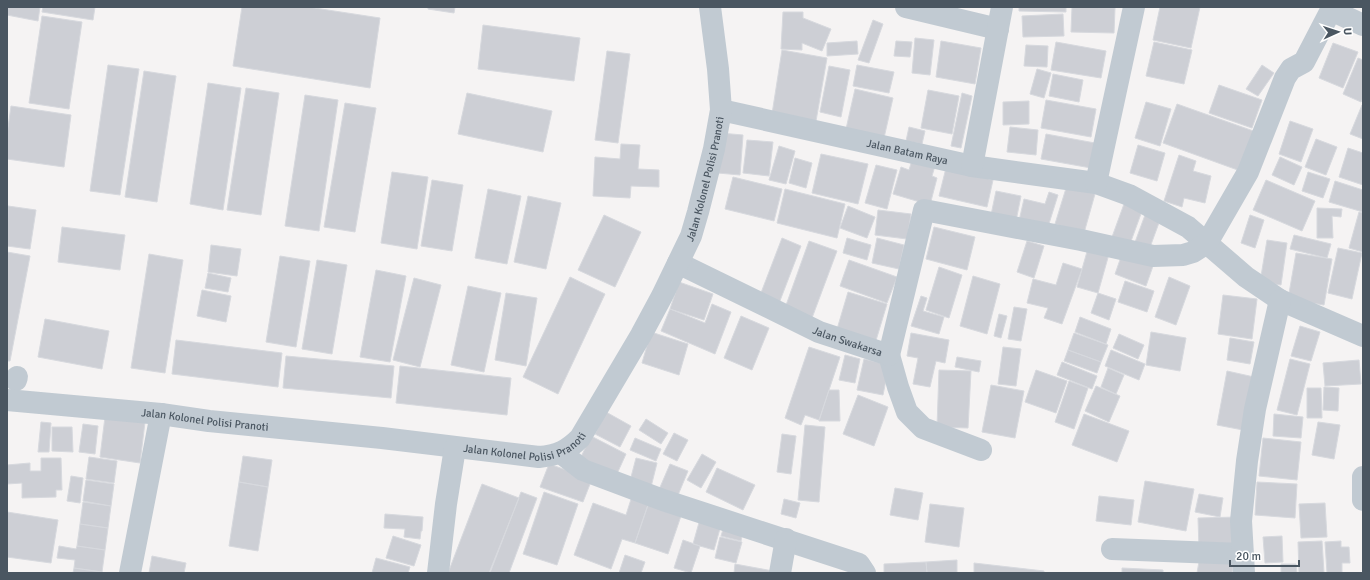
<svg xmlns="http://www.w3.org/2000/svg" width="1370" height="580" viewBox="0 0 1370 580" font-family="Signika,sans-serif">
	<rect width="100%" height="100%" fill="#f5f3f3"/>
	<!-- building -->
	<path fill="#cdcfd5" stroke="#d7d9de" d="M7,7H40L38,21L7,15Z
		M43,7H95L93,20L42,12Z
		M242,7H308L380,18L370,88L233,66Z
		M428,7H455L454,13L428,9Z
		M1019,7H1066V12L1019,11Z
		M1072,7L1115,8L1114,33L1071,32Z
		M1160,7H1200L1191,48L1153,40Z
		M783,12H803V18L831,29L822,51L802,43V50L781,49Z
		M1063,14L1064,36L1023,37L1022,16Z
		M42,16L82,22L69,109L29,103Z
		M873,20L883,24L869,63L858,60Z
		M483,25L580,38L574,81L478,69Z
		M915,38L934,40L930,75L912,73Z
		M857,41L858,54L827,56V43Z
		M896,41L912,42L910,57L894,56Z
		M941,41L981,48L975,84L936,77Z
		M1056,42L1106,51L1101,78L1051,70Z
		M1154,42L1192,50L1184,84L1146,76Z
		M1333,43L1358,52L1343,88L1319,78Z
		M1026,45L1048,46L1047,67L1024,66Z
		M782,50L827,58L816,121L772,114Z
		M607,51L630,54L618,143L595,140Z
		M1358,58L1363,60V98L1361,102L1343,94Z
		M108,65L139,69L120,195L90,191Z
		M857,65L894,72L889,93L853,86Z
		M1262,65L1274,73L1258,96L1246,89Z
		M829,66L850,70L841,117L820,112Z
		M1037,69L1051,73L1044,98L1030,94Z
		M144,71L176,76L157,202L125,197Z
		M1053,74L1083,80L1079,102L1049,96Z
		M208,83L241,88L223,210L190,204Z
		M1219,85L1262,100L1252,128L1209,113Z
		M246,88L279,93L261,215L227,210Z
		M855,89L893,98L884,138L846,129Z
		M928,90L959,96L952,134L921,128Z
		M467,93L552,111L543,152L458,134Z
		M962,93L972,96L961,148L951,146Z
		M305,95L338,100L319,231L285,226Z
		M1046,100L1096,109L1091,137L1041,128Z
		M1029,101V124L1003,125V102Z
		M1146,102L1171,109L1160,146L1135,138Z
		M345,103L376,108L355,232L324,227Z
		M1177,104L1259,133L1246,173L1163,143Z
		M1362,105H1363V139L1350,134Z
		M11,106L71,115L64,167L7,159V135Z
		M1290,121L1313,129L1301,162L1279,154Z
		M909,127L925,131L922,144L906,141Z
		M1010,127L1038,130L1036,155L1007,152Z
		M720,133L743,135L740,175L718,173Z
		M1046,134L1095,143L1091,168L1041,159Z
		M1316,139L1337,147L1326,175L1305,167Z
		M747,140L773,142L769,176L743,173Z
		M621,144L640,145L638,169L659,170V187L631,186L630,198L593,196L595,157L620,159Z
		M1138,145L1165,153L1157,181L1130,173Z
		M779,146L795,151L786,184L769,180Z
		M1348,148L1363,153V185L1339,177Z
		M821,154L868,164L858,204L812,193Z
		M1179,155L1196,161L1193,171L1211,176L1205,203L1184,198L1182,207L1164,201Z
		M913,157L935,166L932,176L937,178L930,205L893,194L901,167L909,170Z
		M1280,157L1302,167L1294,185L1272,175Z
		M795,158L812,163L806,188L789,183Z
		M876,165L897,170L887,209L865,203Z
		M946,168L993,180L987,207L939,196Z
		M392,172L428,177L417,249L381,243Z
		M1308,172L1330,179L1323,198L1302,191Z
		M733,177L782,189L774,221L725,209Z
		M432,180L463,185L452,251L421,246Z
		M1266,180L1315,201L1302,231L1253,210Z
		M1335,181L1363,190V212L1329,202Z
		M1067,185L1095,194L1084,233L1055,224Z
		M488,189L521,196L507,264L475,258Z
		M785,189L845,204L837,238L777,223Z
		M996,191L1021,196L1016,221L991,215Z
		M1049,192L1058,195L1047,230L1019,221L1024,199L1045,204Z
		M528,196L561,203L546,269L514,262Z
		M1124,204L1142,211L1130,244L1112,237Z
		M8,206L36,210L30,249L7,246Z
		M848,206L875,217L867,238L840,228Z
		M1317,208L1342,209L1341,217L1332,216L1333,238H1317Z
		M878,210L911,214L907,239L875,235Z
		M1359,212L1363,213V252L1349,248Z
		M604,215L641,232L615,287L578,270Z
		M1145,215L1160,220L1149,250L1134,245Z
		M1250,215L1264,220L1255,248L1241,243Z
		M62,227L125,235L120,270L58,262Z
		M934,227L975,237L967,270L926,259Z
		M1294,235L1331,244L1327,258L1290,249Z
		M782,238L801,246L778,306L759,298Z
		M847,238L871,245L867,260L843,253Z
		M877,238L904,245L899,269L872,263Z
		M1267,240L1287,243L1281,285L1260,282Z
		M809,241L837,251L812,318L785,308Z
		M1027,241L1044,246L1034,278L1017,272Z
		M211,245L241,249L237,276L208,272Z
		M1088,248L1109,254L1098,293L1077,287Z
		M1338,248L1362,253L1352,299L1328,293Z
		M7,252L30,256L10,361H7Z
		M1296,253L1332,259L1324,305L1288,299Z
		M149,254L183,260L165,373L131,368Z
		M1122,254L1153,266L1146,286L1115,274Z
		M280,256L310,261L296,347L266,342Z
		M317,260L347,265L332,354L302,349Z
		M849,260L897,277L887,303L840,286Z
		M1063,263L1082,269L1062,324L1044,318L1048,308L1027,303L1033,279L1056,285Z
		M939,267L962,275L949,318L926,310Z
		M376,270L406,276L390,362L360,357Z
		M208,273L231,278L228,292L205,288Z
		M973,276L1000,284L987,334L960,326Z
		M570,277L605,294L558,394L523,377Z
		M1169,277L1190,286L1176,325L1155,317Z
		M414,278L441,285L420,367L393,360Z
		M1125,281L1154,291L1147,312L1118,302Z
		M679,282L713,294L704,320L670,309Z
		M468,286L501,293L484,372L451,365Z
		M202,290L231,296L226,322L197,316Z
		M848,292L887,304L874,347L835,336Z
		M506,293L537,298L526,366L495,360Z
		M1098,293L1116,299L1109,320L1091,313Z
		M1223,295L1257,299L1252,339L1218,334Z
		M921,296L927,298L923,311L944,317L939,334L911,326Z
		M712,304L731,312L715,354L661,331L670,309L705,323Z
		M1014,307L1027,309L1021,341L1008,339Z
		M999,314L1007,316L1001,338L994,336Z
		M741,316L769,328L752,370L724,358Z
		M1080,317L1111,329L1106,344L1075,332Z
		M45,319L109,331L102,369L38,357Z
		M1300,326L1320,332L1311,361L1291,356Z
		M651,332L688,344L679,375L642,363Z
		M1151,332L1186,338L1180,371L1146,365Z
		M911,333L949,340L945,363L936,361L930,387L913,384L918,358L907,356Z
		M1074,333L1108,345L1101,362L1068,350Z
		M1119,334L1144,345L1138,359L1113,348Z
		M1230,338L1254,342L1250,364L1227,360Z
		M176,340L282,353L278,387L172,374Z
		M809,347L840,357L819,420L805,415L801,425L785,418Z
		M1003,347L1021,349L1016,386L998,384Z
		M1068,350L1101,362L1097,373L1064,361Z
		M1111,350L1145,364L1139,380L1105,366Z
		M845,355L860,359L855,383L839,380Z
		M286,356L394,366L391,398L283,388Z
		M957,357L981,361L979,372L955,367Z
		M864,359L889,365L883,395L857,390Z
		M1290,359L1310,364L1297,415L1277,410Z
		M1359,360L1361,384L1325,386L1323,363Z
		M1062,362L1097,376L1092,389L1057,375Z
		M400,366L511,378L507,415L396,403Z
		M1108,368L1124,375L1116,394L1101,387Z
		M939,370L971,371L968,428L937,427Z
		M1036,370L1067,381L1056,413L1025,402Z
		M1227,371L1254,377L1243,430L1217,425Z
		M1069,381L1088,388L1074,429L1055,422Z
		M991,385L1024,391L1015,438L982,432Z
		M1096,386L1120,396L1109,422L1085,411Z
		M1324,387L1339,388L1338,411L1323,410Z
		M1307,388H1321L1322,418H1307Z
		M829,390H839L840,421H819Z
		M858,395L888,407L874,446L843,434Z
		M606,412L631,426L620,447L595,434Z
		M1084,414L1129,431L1117,462L1072,445Z
		M1274,414L1303,417L1301,438L1273,436Z
		M105,417L145,422L140,463L100,457Z
		M646,419L668,433L661,444L639,430Z
		M41,422L51,423L49,452H38Z
		M1318,422L1340,425L1334,459L1312,455Z
		M83,424L98,426L95,454L79,452Z
		M805,425L825,427L819,502L798,500Z
		M52,427H72L73,452L52,451Z
		M674,433L688,440L677,461L663,454Z
		M782,434L796,436L791,474L777,472Z
		M591,436L626,454L616,476L580,459Z
		M635,438L661,449L656,461L630,450Z
		M1263,438L1301,442L1297,480L1259,476Z
		M702,454L716,462L701,488L687,480Z
		M243,456L272,460L268,487L239,482Z
		M89,457L117,461L114,483L86,479Z
		M41,458H61L62,490H56V497L22,498V483L7,484V465L30,463V471H41Z
		M636,458L657,463L651,487L630,481Z
		M549,464L592,479L583,502L540,487Z
		M670,464L688,471L676,500L658,492Z
		M717,468L755,485L743,510L706,492Z
		M71,476L83,478L80,503L67,501Z
		M86,480L114,484L111,506L83,501Z
		M1145,481L1194,489L1186,531L1138,522Z
		M239,482L268,487L258,551L229,546Z
		M1257,482L1297,484L1295,518L1255,515Z
		M482,484L519,498L489,573H448Z
		M895,488L923,493L918,520L890,515Z
		M521,492L537,498L509,573H490Z
		M544,492L578,504L557,565L523,554Z
		M1199,494L1223,498L1220,517L1195,512Z
		M632,496L649,502L635,543L622,539L611,569L574,555L593,503L626,515Z
		M1099,496L1134,500L1131,525L1096,521Z
		M784,499L800,503L796,518L781,514Z
		M83,502L111,506L108,528L80,524Z
		M649,502L682,513L668,554L635,543Z
		M1325,503L1327,537L1301,538L1299,504Z
		M930,504L964,508L959,547L925,542Z
		M7,512L58,520L51,563L7,557Z
		M385,514L423,517L422,531H421L420,539L404,537L405,529L384,528Z
		M1238,517L1239,548L1199,549L1198,518Z
		M700,519L721,525L714,550L693,544Z
		M80,524L108,528L105,550L77,546Z
		M724,526L743,531L741,541L721,536Z
		M393,536L421,545L414,566L386,558Z
		M1282,536L1283,562L1265,563L1263,537Z
		M720,537L742,542L736,563L715,558Z
		M683,540L700,546L691,573L674,568Z
		M1322,541L1324,573H1299L1298,542Z
		M1341,541V547H1349L1350,563H1342V573H1327L1325,542Z
		M59,546L76,549L77,546L105,550L102,572L74,568L75,560L57,558Z
		M625,555L645,562L641,573H619Z
		M152,556L186,563L184,573H149Z
		M1200,556L1234,560L1232,573H1197Z
		M376,558L410,567L408,573H372Z
		M957,560V573H927L926,562Z
		M926,562L927,573H884V564Z
		M974,563L1044,571V573H974Z
		M735,564L773,571V573H734Z
		M1281,564H1296L1297,573H1281Z
		M74,568L102,572V573H73Z
		M1122,568L1163,570V573H1122Z"/>
	<g fill="none" stroke-linecap="round" stroke-linejoin="round">
		<!-- minor -->
		<g stroke="#c1cad2" stroke-width="22">
			<path d="M906,7L998,29"/>
			<path id="s1" d="M721,110L972,166L1096,183L1129,195L1188,227L1246,277L1280,300L1363,336"/>
			<path d="M972,166L1002,7"/>
			<path d="M1096,183L1134,7"/>
			<path id="s2" d="M678,263L819,332L889,355L898,387L907,412L923,428L981,450"/>
			<path d="M889,355L924,210L1081,240L1153,256L1183,255L1193,252L1207,243L1248,172L1285,78L1291,69L1304,62L1331,10L1363,25"/>
			<path d="M16,380L17,377"/>
			<path id="s3" d="M7,400L161,414L209,421L382,438L539,457C558,455 567,451 580,438L641,335L662,296L691,236L698,212L714,149L721,110L718,69L710,7"/>
			<path d="M561,453L583,470L663,500L859,564L865,573"/>
			<path d="M1363,477V500"/>
			<path d="M1112,549L1242,554"/>
			<path d="M130,573L161,414"/>
			<path d="M438,573L446,504L455,448"/>
			<path d="M780,573L786,539"/>
			<path d="M1244,573L1241,521L1247,461L1255,409L1280,300"/>
		</g>
	</g>
	<g text-anchor="middle" dominant-baseline="central" stroke-width="3" stroke-linejoin="round" paint-order="stroke">
		<!-- street labels -->
		<g font-size="11" fill="#4a5661" stroke="#fff">
			<text stroke="none"><textPath href="#s1" startOffset="191">Jalan Batam Raya</textPath></text>
			<text stroke="none"><textPath href="#s3" startOffset="871">Jalan Kolonel Polisi Pranoti</textPath></text>
			<text stroke="none"><textPath href="#s2" startOffset="187">Jalan Swakarsa</textPath></text>
			<text stroke="none"><textPath href="#s3" startOffset="199">Jalan Kolonel Polisi Pranoti</textPath></text>
			<text stroke="none"><textPath href="#s3" startOffset="523">Jalan Kolonel Polisi Pranoti</textPath></text>
		</g>
	</g>
	<!-- border -->
	<rect width="1370" height="580" fill="none" stroke="#4a5661" stroke-width="16"/>
	<!-- north arrow -->
	<g transform="translate(1338 32) rotate(87)" stroke="#ffffff" stroke-width="3" paint-order="stroke">
	<path d="M0-3L7 15L0 10L-7 15Z" fill="#4a5661"/>
	<text y="-6" font-size="11" font-weight="bold" text-anchor="middle" fill="#4a5661">U</text>
	</g>
	<!-- scale -->
	<path d="M1230 560v6h69v-6" fill="none" stroke="#4a5661" stroke-width="2"/>
	<text x="1236" y="560" font-size="12" fill="#4a5661" stroke="#ffffff" stroke-width="3" paint-order="stroke">20 m</text>
</svg>
